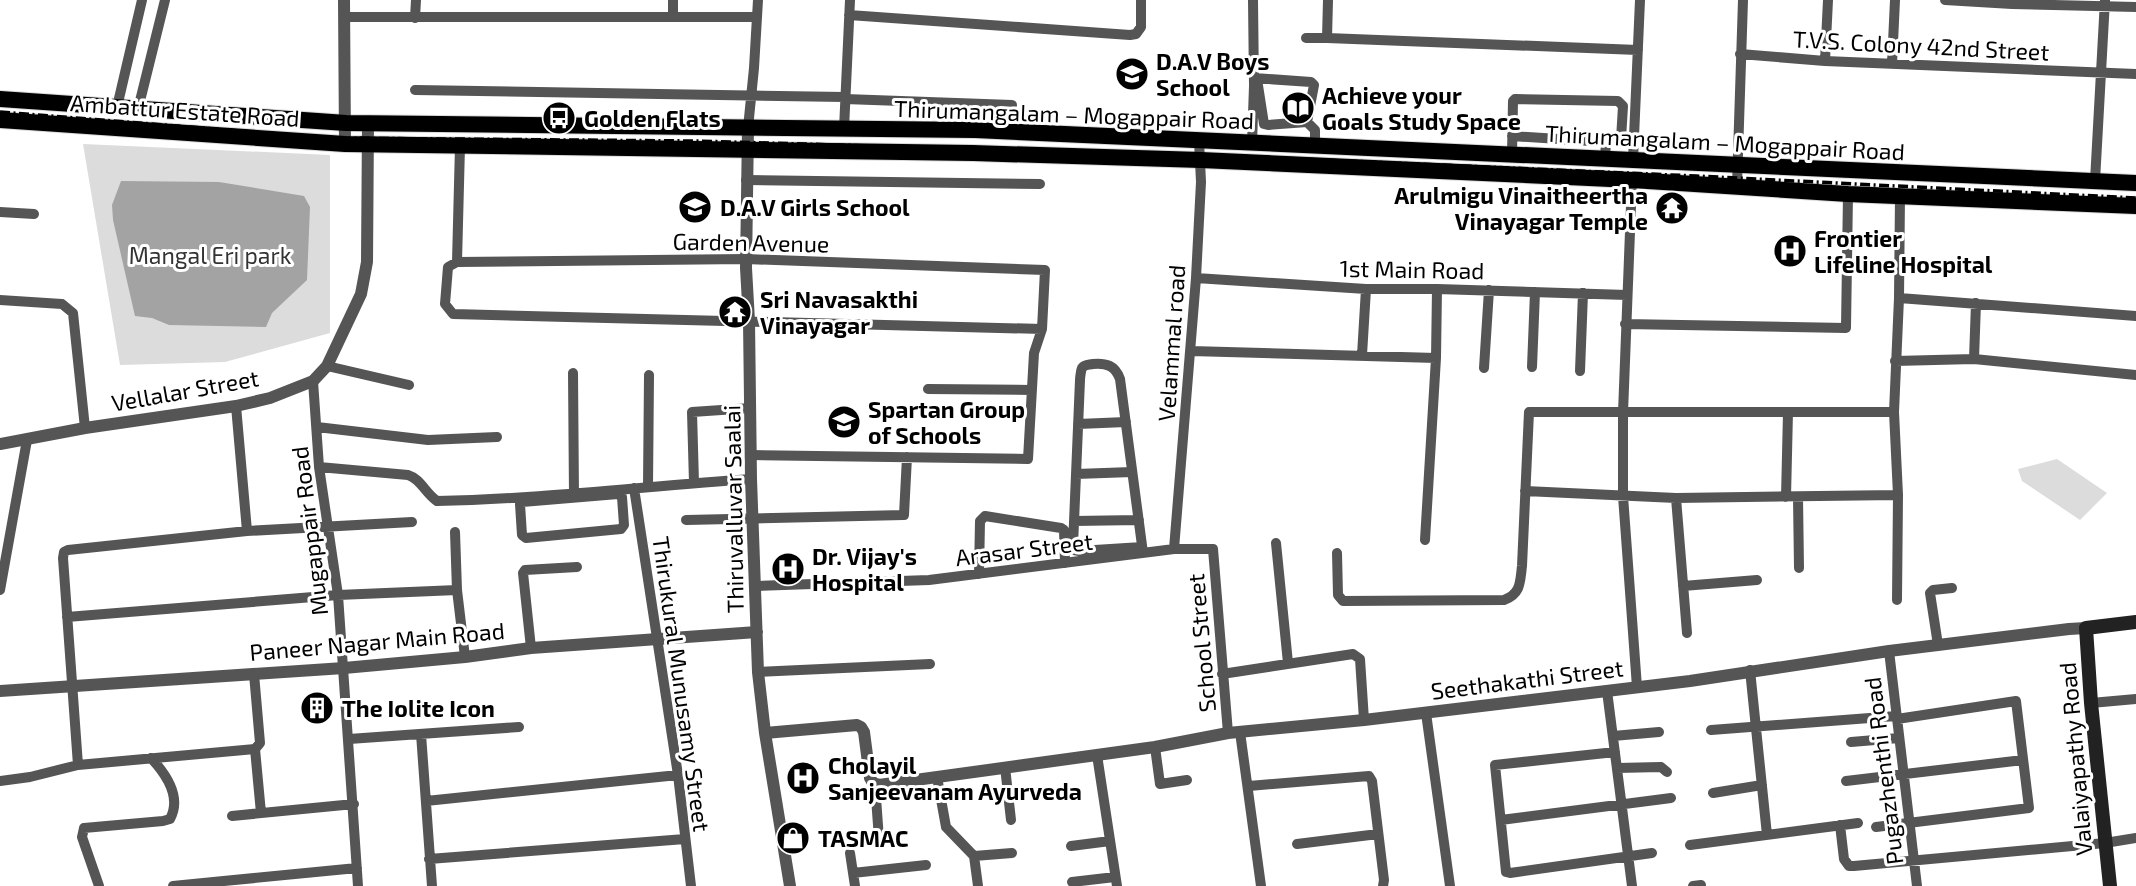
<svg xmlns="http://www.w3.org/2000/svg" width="2136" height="886" viewBox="0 0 2136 886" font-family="'Exo 2',sans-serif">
	<rect width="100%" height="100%" fill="#fff"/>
	<!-- green -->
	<path fill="#dcdcdc" d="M83,144L330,155V333L225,362L120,365Z
		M2057,459L2107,493L2080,520L2022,481L2018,469Z"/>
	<!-- water -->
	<path fill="#a3a3a3" d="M121,181L219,182L304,196L310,207L307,280L272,313L266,327L169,325L152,318L135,316L113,220L112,205Z"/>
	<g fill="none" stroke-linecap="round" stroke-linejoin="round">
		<defs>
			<path id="primary" d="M0,99L346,123L975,130L2136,183
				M0,120L345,144L973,153L1201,160L1632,180L1848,194L2136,206"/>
		</defs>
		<!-- primary casing -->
		<use href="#primary" stroke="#dbdbdb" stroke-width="18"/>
		<!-- minor -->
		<path stroke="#555" stroke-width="10" d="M673,0V17
			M1328,0L1327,38L1638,50
			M1945,0L2012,4L2136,7
			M849,15L1130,35L1136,34L1141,27V0
			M345,17H757
			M415,18L416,0
			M1306,38H1327
			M1740,54L1825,61L2136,74
			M1825,61L1828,0
			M1892,64L1895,0
			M1254,78L1311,82L1314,85L1307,122L1268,125L1264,124L1257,79
			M415,90L845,97
			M845,99L1012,105
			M117,107L142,0
			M138,109L165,0
			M1307,122L1315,130V146
			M748,128L754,68L758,0
			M844,129L850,0
			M1512,136L1606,142
			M1252,143L1254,86L1253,0
			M1512,155L1513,101L1515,99L1618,101L1623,106L1621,139L1618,142H1606L1605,159
			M1633,160L1640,0
			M746,180L1040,184
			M1632,180L1623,413V496L1637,687
			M2095,181L2105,0
			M1737,185L1743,0
			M0,212L34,214
			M457,262L460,146
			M1196,278L1366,289H1437L1627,295
			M1899,298L2136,316
			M0,300L62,304L73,313L85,428
			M1625,324L1846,328L1848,194
			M1191,351L1436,358
			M1362,355L1366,289
			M1974,359L1976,303
			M1895,361L1974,359L2136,375
			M327,366L409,385
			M1532,367L1535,292
			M1484,368L1489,290
			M1580,371L1583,293
			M573,373L574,497
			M313,381L319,467L338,595L358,886
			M928,389L1032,390
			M236,406L247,531
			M1078,424L1126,422
			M317,427L428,440L497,437
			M751,455L1028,459L1034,353L1042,329L1045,270L746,259L457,262L448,267L445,304L453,314L1042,329
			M319,467L408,475C421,479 425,493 437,501C542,499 646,486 751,479
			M1076,474L1132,472
			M694,483L692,412L751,408
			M648,486L649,375
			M634,488L678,775L691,886
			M1525,491L1676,498L1898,495
			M618,494L622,497L624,525L621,529L526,538L522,535L520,504L522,502Z
			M1786,497L1788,412
			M1798,497L1799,568
			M1676,498L1687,633
			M686,520L904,515L907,457
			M1074,521L1139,520
			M1425,540L1436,358L1437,289
			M1276,543L1288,663
			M1142,547L1079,551L1074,550L1073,546L1080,380C1080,378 1081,370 1082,368C1085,364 1088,365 1093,364C1106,363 1115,365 1120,379L1143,553
			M1174,549L1196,278L1201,182L1199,141
			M1337,553L1338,595L1343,601L1504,600C1521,594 1520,582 1522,566L1529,412H1894
			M979,574L980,521L985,516L1061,528L1064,530L1065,563
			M755,586L929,580L1174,549H1213L1228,733
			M1683,586L1757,580
			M0,590L27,440
			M457,590L465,657
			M1897,600L1898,495L1894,412L1899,298L1900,196
			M67,617L338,595L457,590L455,532
			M1938,645L1930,593L1933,590L1952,588
			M531,648L523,573L525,570L577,567
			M1889,651L1917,886
			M1750,670L1767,835
			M758,672L930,664
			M254,674L260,743L255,749L261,813
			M1222,674L1353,654L1360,659L1364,720
			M1607,691L1632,886
			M2091,703L2136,699
			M1426,713L1450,886
			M1711,730L1896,716
			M1240,732L1261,886
			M421,734L432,886
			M1613,736L1659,732
			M349,739L519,727
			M1851,742L1899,738
			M1155,747L1160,784L1187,780
			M255,749L78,765L63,558L64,552L68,550L247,531L412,522
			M1615,752L1495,765L1506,872L1510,873L1652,853
			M1097,755L1117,886
			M1005,767L1011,820
			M1617,768L1661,767L1667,772
			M937,777L946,827L974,856L978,886
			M0,781L30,777L78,765
			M1846,781L2023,760
			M875,784L879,839
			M1249,786L1369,776L1372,781L1384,880L1383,886
			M1713,793L1762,785
			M426,801L678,775
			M232,816L354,804
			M1501,820L1671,798
			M1840,825L1844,859L1849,866H1854L2105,843L2136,838
			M1876,827L2029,808L2016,701L1897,719
			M1297,844L1378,834
			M1690,845L1858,823
			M1071,846L1110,841
			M850,853L855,886
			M974,856L1012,853
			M429,859L685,839
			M853,873L926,865
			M1072,882L1115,877
			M99,886L82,837L84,828L163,821L170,819C182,797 166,774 151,758
			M173,886L357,868
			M1693,886L1701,885"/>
		<!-- tertiary -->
		<path stroke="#555" stroke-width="12" d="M344,0L345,144
			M748,128L746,268L749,321L751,479L758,672L765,733L790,886
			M0,444L85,428L236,406L270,398L313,381L327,366L361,294L367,262L368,123
			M0,691L344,668L465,657L531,648L757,632
			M765,733L857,725L861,727L864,732L870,778L873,783L879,785L1155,747L1228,733L1364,720L1690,681L1889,651L2069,629L2086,628"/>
		<!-- secondary -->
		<path stroke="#222" stroke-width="14" d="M2110,886L2091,703L2086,628L2136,622"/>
		<!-- primary -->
		<use href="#primary" stroke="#000" stroke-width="16"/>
		<!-- rail -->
		<path stroke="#000" stroke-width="3.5" stroke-dasharray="10 3.5 2 3.5" stroke-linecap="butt" d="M0,112L327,138L696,141L1231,156L1696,176L2136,198"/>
	</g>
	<!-- icons -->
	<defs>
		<symbol id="school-disc" viewBox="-11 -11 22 22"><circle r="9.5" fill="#000" stroke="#fff"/><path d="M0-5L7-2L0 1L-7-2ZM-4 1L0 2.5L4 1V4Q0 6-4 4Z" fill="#fff"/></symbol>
		<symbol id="library-disc" viewBox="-11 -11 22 22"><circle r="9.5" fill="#000" stroke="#fff"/><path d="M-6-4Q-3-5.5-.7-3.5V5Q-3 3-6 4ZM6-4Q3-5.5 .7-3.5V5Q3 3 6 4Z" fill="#fff"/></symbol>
		<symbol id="bus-disc" viewBox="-11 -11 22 22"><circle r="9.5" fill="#000" stroke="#fff"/><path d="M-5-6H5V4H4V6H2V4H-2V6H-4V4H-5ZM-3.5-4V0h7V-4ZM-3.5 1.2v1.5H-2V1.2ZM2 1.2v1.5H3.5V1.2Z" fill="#fff"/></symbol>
		<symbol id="temple-disc" viewBox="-11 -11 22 22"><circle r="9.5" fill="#000" stroke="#fff"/><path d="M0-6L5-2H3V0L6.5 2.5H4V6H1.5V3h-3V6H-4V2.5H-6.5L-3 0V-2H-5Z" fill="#fff"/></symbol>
		<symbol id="hospital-disc" viewBox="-11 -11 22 22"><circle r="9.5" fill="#000" stroke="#fff"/><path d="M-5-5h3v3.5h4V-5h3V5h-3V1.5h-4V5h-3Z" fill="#fff"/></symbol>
		<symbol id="building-disc" viewBox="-11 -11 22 22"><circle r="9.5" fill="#000" stroke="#fff"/><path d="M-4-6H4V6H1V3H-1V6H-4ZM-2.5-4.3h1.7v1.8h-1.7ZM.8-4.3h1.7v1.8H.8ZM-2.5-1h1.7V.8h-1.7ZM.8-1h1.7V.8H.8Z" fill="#fff"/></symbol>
		<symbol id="shop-disc" viewBox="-11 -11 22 22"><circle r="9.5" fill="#000" stroke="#fff"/><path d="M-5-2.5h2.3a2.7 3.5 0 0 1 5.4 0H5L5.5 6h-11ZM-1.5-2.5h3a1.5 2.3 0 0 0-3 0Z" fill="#fff"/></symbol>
	</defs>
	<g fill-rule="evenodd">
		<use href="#school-disc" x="1113" y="55" width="38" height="38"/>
		<use href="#library-disc" x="1279" y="89" width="38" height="38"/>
		<use href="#bus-disc" x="540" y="99" width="38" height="38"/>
		<use href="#school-disc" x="676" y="188" width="38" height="38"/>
		<use href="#temple-disc" x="1653" y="189" width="38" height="38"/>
		<use href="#hospital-disc" x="1771" y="232" width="38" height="38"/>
		<use href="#temple-disc" x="716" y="293" width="38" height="38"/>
		<use href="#school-disc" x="825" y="403" width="38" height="38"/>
		<use href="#hospital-disc" x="769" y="550" width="38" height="38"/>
		<use href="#building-disc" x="298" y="689" width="38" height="38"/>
		<use href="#hospital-disc" x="784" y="759" width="38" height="38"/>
		<use href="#shop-disc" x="774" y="819" width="38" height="38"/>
	</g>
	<g text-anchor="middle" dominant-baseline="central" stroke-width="6" stroke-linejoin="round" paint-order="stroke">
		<!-- street labels -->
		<g font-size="23" fill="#000" stroke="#fff">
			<text transform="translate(1921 45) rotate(3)">T.V.S. Colony 42nd Street</text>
			<text transform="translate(185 110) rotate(4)">Ambattur Estate Road</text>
			<text transform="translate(1074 114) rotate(2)">Thirumangalam – Mogappair Road</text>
			<text transform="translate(1725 142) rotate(3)">Thirumangalam – Mogappair Road</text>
			<text transform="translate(751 242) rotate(1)">Garden Avenue</text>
			<text transform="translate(1412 269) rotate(1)">1st Main Road</text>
			<text transform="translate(1171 343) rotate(-86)">Velammal road</text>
			<text transform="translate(185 390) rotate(-10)">Vellalar Street</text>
			<text transform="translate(733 509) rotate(-91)">Thiruvalluvar Saalai</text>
			<text transform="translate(309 531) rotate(-97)">Mugappair Road</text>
			<text transform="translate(1024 549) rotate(-7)">Arasar Street</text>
			<text transform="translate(377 641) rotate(-5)">Paneer Nagar Main Road</text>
			<text transform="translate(1201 643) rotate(-95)">School Street</text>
			<text transform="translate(1527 679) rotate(-7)">Seethakathi Street</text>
			<text transform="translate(682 684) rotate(82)">Thirukural Munusamy Street</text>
			<text transform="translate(2075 759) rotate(-95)">Valaiyapathy Road</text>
			<text transform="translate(1883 771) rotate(-97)">Pugazhenthi Road</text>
		</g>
		<!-- poi labels -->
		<g font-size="23" font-weight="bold" fill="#000" stroke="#fff" text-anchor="start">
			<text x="1156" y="61">D.A.V Boys<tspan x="1156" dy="26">School</tspan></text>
			<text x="1322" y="95">Achieve your<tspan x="1322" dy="26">Goals Study Space</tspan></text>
			<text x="584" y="118">Golden Flats</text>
			<text x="1648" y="195" text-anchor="end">Arulmigu Vinaitheertha<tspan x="1648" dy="26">Vinayagar Temple</tspan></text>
			<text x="720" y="207">D.A.V Girls School</text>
			<text x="1814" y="238">Frontier<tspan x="1814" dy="26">Lifeline Hospital</tspan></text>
			<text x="760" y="299">Sri Navasakthi<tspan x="760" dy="26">Vinayagar</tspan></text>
			<text x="868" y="409">Spartan Group<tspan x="868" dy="26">of Schools</tspan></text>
			<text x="812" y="556">Dr. Vijay's<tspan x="812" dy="26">Hospital</tspan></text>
			<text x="342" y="708">The Iolite Icon</text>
			<text x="828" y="765">Cholayil<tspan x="828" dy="26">Sanjeevanam Ayurveda</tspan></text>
			<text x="818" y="838">TASMAC</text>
		</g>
		<!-- park labels -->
		<g font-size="23" fill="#333" stroke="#fff">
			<text x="210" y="255">Mangal Eri park</text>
		</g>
	</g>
</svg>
